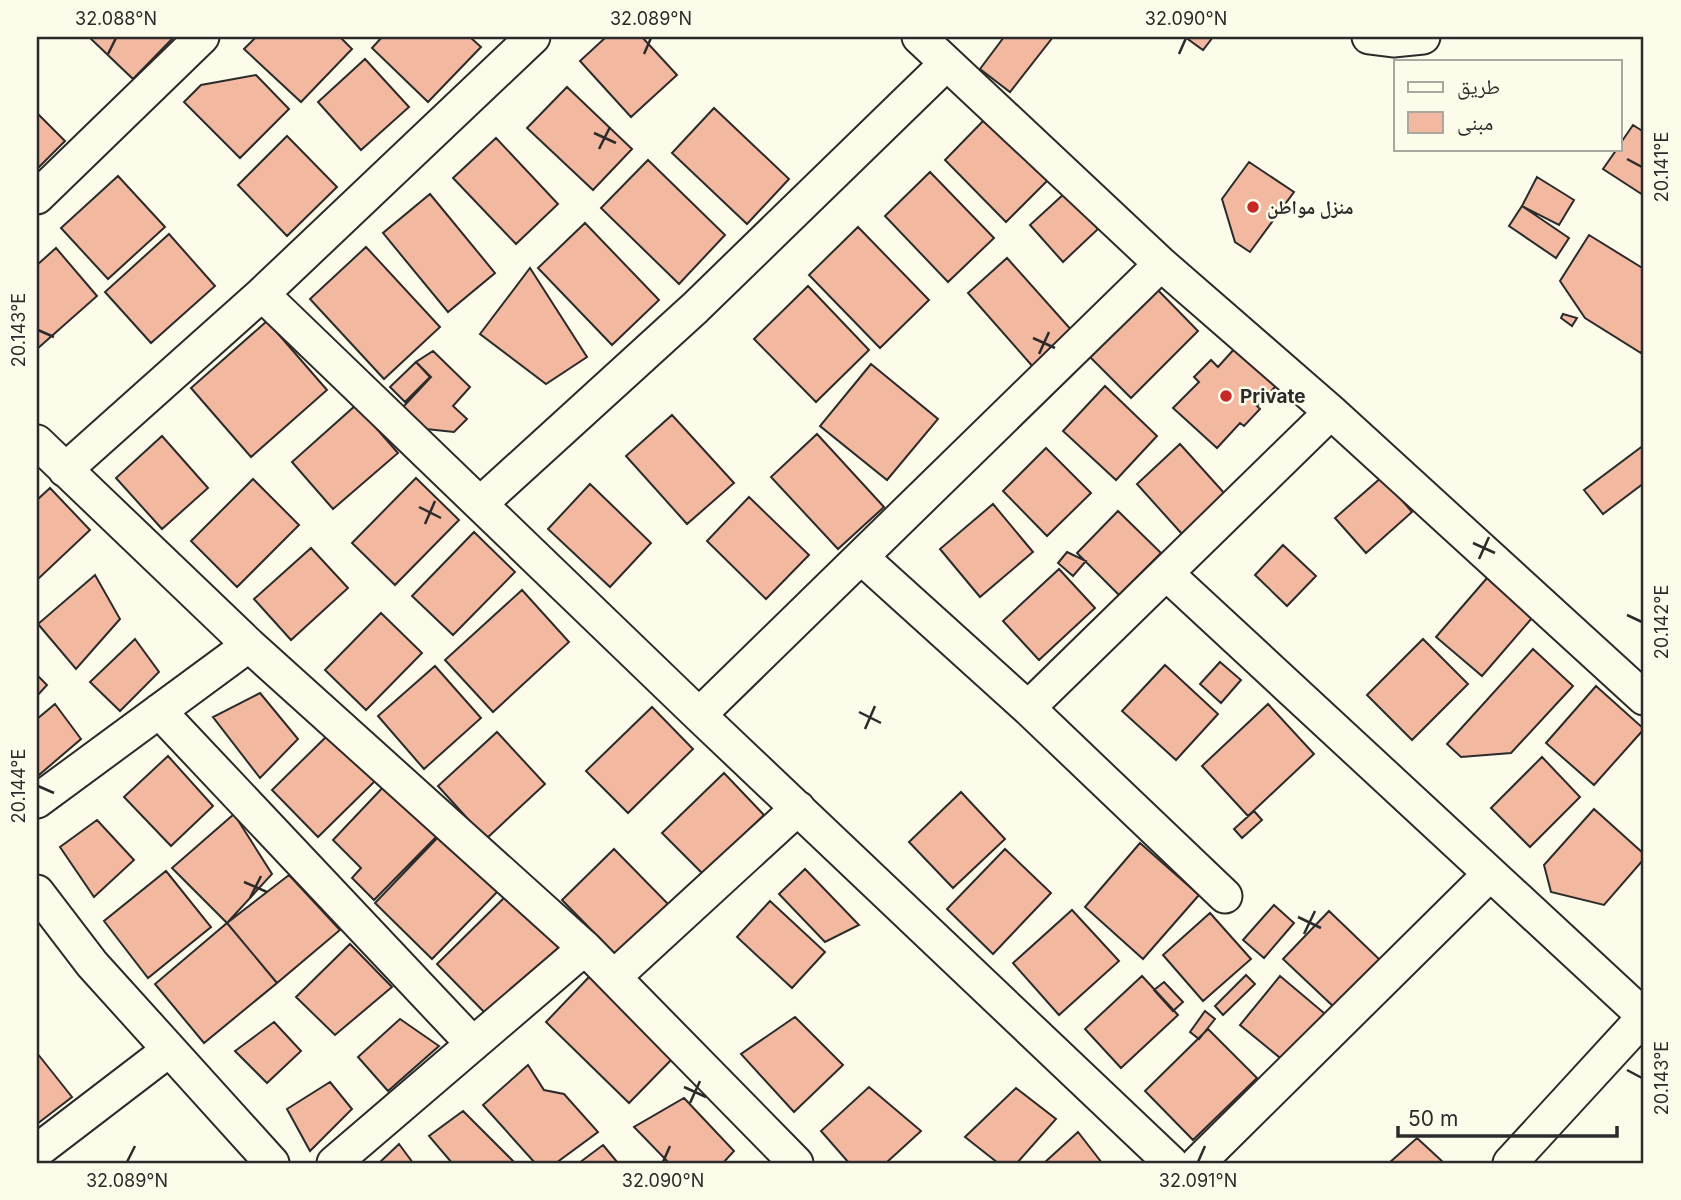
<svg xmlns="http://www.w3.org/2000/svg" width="1681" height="1200" viewBox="0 0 1681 1200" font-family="Inter,'Noto Naskh Arabic',sans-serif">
	<rect width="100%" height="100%" fill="#fdfbea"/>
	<!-- building -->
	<path fill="#f2b8a0" stroke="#2b2b2b" stroke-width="2" d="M89,37H174L133,79Z
		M256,37H340L352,49L301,102L244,49Z
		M382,37H470L481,47L428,102L372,48Z
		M606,37H642L677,75L631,117L580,61Z
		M1004,37H1053L1010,92L980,69Z
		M1185,37H1213L1203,50Z
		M365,59L409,107L361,150L318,102Z
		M256,75L289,109L240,158L184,102L201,85Z
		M567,87L632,149L593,190L527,128Z
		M714,108L789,179L747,224L672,153Z
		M37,113L65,141L37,169Z
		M988,116L1050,178L1006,222L945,160Z
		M1633,125L1644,132L1643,195L1603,169L1617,149H1620V144Z
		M287,136L337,187L287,236L238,185Z
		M496,138L558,204L516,244L453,178Z
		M648,160L725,235L679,284L601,208Z
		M1249,162L1294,192L1250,252L1235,242L1222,199Z
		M930,172L994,238L948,282L885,216Z
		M118,176L165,227L108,279L61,228Z
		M1537,177L1574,200L1559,225L1522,206Z
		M1065,193L1098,229L1063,262L1030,225Z
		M430,194L495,273L448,312L383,233Z
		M1522,206L1569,238L1556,258L1509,226Z
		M585,223L659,300L612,345L538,268Z
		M858,227L929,300L880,348L809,275Z
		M169,234L215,286L151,343L105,292Z
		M1589,235L1644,269V347L1641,353L1585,318L1560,281Z
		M366,247L440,327L384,379L310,299Z
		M56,248L97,296L37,349V265Z
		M1007,258L1074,333L1034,368L968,293Z
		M530,268L587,357L546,384L480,334Z
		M1151,283L1198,331L1131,398L1086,353Z
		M808,286L869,350L816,402L754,339Z
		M1563,314L1577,318L1572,326L1561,318Z
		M267,321L327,390L251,457L191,388Z
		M1236,347L1276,386L1257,406L1260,409L1244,426L1240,423L1217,448L1173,408L1199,382L1194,377L1211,360L1218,367Z
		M433,351L470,387L453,406L467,419L454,432L426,429L403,407L431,377L416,362Z
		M416,362L430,377L405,402L390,387Z
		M871,364L938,419L887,480L820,426Z
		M1105,386L1157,436L1116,480L1063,431Z
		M356,405L398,453L333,509L292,462Z
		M672,415L734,483L687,524L626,456Z
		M817,434L884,507L838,549L771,477Z
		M162,436L208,488L162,529L116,478Z
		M1180,444L1225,494L1182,534L1137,484Z
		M1644,445V483L1603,514L1584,490Z
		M1046,448L1091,493L1047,536L1003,491Z
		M1382,477L1412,512L1366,553L1335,518Z
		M416,478L459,520L395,585L352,543Z
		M253,479L299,525L237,587L191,541Z
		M590,484L651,543L610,587L548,529Z
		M50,488L90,530L37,580V500Z
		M749,497L809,555L766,599L707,541Z
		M993,504L1033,552L980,597L940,549Z
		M1118,511L1161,553L1119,595L1077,553Z
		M474,532L515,572L453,635L412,596Z
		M1283,545L1316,576L1287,606L1255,575Z
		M311,548L348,588L291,640L254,599Z
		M1067,552L1086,561L1073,576L1058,563Z
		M1059,569L1095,608L1039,660L1003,621Z
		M95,575L120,619L76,669L38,624Z
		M1487,578L1532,618L1482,676L1436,637Z
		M522,590L569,642L493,712L445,660Z
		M381,613L422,653L366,710L325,670Z
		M135,639L159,672L120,711L90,682Z
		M1423,639L1468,684L1412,740L1367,695Z
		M1533,649L1573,686L1511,753L1461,757L1447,744Z
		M1220,662L1241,680L1221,703L1200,684Z
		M1165,665L1218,714L1176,760L1122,711Z
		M435,666L481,718L424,769L378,716Z
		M37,675L47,685L37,696Z
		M1596,686L1644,729L1594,785L1546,743Z
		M260,693L298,739L260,778L213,717Z
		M55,704L81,739L39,775L37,772V719Z
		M1268,704L1314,754L1248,816L1202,766Z
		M652,707L693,749L628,813L586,771Z
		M497,732L545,784L486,839L438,786Z
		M330,733L376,780L318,837L272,790Z
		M168,756L213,806L171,846L124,797Z
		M1542,757L1580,797L1530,847L1491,808Z
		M724,773L764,815L703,874L662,833Z
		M388,782L440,833L374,900L352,878L361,868L333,840Z
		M961,792L1005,839L953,888L909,842Z
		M1594,809L1644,854V859L1604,905L1551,892L1544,865Z
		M1254,811L1262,820L1242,838L1234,829Z
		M234,814L272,874L227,923L172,868Z
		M97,820L134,860L94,897L60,847Z
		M443,832L500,889L432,959L375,903Z
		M1140,843L1199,895L1143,959L1085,907Z
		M614,849L669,905L617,956L562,900Z
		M1005,849L1051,893L993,954L947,909Z
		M805,869L859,925L825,942L779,894Z
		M166,871L211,927L148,978L104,921Z
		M289,875L340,930L277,983L227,923Z
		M508,894L559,947L488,1016L437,964Z
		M770,901L825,952L792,988L737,937Z
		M1274,905L1294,923L1264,958L1243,940Z
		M1072,910L1119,961L1059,1015L1013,963Z
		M1329,911L1380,960L1335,1008L1283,959Z
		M1210,913L1251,959L1203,1001L1163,955Z
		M227,923L277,983L204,1043L155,984Z
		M350,944L392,987L335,1035L296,997Z
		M1246,975L1255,984L1223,1015L1215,1006Z
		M590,976L674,1057L629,1103L546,1022Z
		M1142,976L1178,1015L1121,1068L1085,1029Z
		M1280,976L1330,1018L1290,1066L1240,1025Z
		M1164,982L1183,1002L1173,1011L1154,990Z
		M1205,1011L1215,1019L1199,1039L1190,1032Z
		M795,1017L843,1065L794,1112L741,1054Z
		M400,1019L439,1046L388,1091L358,1057Z
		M274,1022L301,1051L267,1083L235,1051Z
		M1208,1029L1257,1078L1193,1140L1145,1091Z
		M37,1053L72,1097L37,1124Z
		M528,1065L544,1090L564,1094L598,1132L556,1163H535L483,1105Z
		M330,1082L352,1109L310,1151L287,1109Z
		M869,1087L921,1131L886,1163H849L821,1131Z
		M1016,1088L1056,1119L1017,1163H998L965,1137Z
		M684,1098L734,1151L723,1163H669L634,1127Z
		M463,1111L515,1163H452L429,1136Z
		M1078,1132L1102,1163H1044Z
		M1417,1138L1444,1163H1389Z
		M399,1144L413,1163H379Z
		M603,1145L618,1163H579Z"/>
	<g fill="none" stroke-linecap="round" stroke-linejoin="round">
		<defs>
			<path id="minor" d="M919,37L1161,264L1331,412L1644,698
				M1369,37L1393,40L1423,37
				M37,197L202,37
				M262,294L699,715L1171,1163
				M37,442L249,645L585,948L796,1163
				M65,470L262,294L533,37
				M480,504L695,308L946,64
				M861,557L1028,708L1225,896
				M1167,574L1644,1016
				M1028,708L1331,412
				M159,711L473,1044
				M699,715L1161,264
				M37,801L249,645
				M37,892L92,964L272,1163
				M614,977L798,808
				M37,1151L169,1050
				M334,1163L585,948
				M1198,1163L1489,875
				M1510,1163L1644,1017"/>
		</defs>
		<!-- minor casing -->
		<use href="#minor" stroke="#2b2b2b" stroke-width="37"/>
		<!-- minor -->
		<use href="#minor" stroke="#fdfbea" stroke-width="33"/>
	</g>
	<!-- ticks -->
	<path fill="none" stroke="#2b2b2b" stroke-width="2.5" d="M108,54L116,38M644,54L651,38M1179,54L1186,38M594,133L616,143M599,149L610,127M1627,159L1642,167M38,330L54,337M1033,338L1055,348M1039,354L1049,332M419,507L441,518M425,524L435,501M1473,543L1495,553M1479,559L1489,537M1627,615L1642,622M859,712L881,723M865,729L875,706M38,786L54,793M244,882L267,892M250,898L261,876M1298,917L1321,928M1304,934L1315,911M1627,1070L1642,1078M684,1087L706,1097M690,1103L700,1081M127,1162L135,1146M663,1162L670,1146M1198,1162L1205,1146"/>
	<!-- markers -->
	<g fill="#c62828" stroke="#fdfbea" stroke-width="2.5">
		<circle cx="1253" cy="207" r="7"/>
		<circle cx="1226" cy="396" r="7"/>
	</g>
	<g text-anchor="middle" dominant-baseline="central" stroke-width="5" stroke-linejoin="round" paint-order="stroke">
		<!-- poi labels -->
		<g font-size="19" font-weight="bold" fill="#2b2b2b" stroke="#fdfbea" text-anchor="start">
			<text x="1267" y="207">منزل مواطن</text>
			<text x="1240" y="396">Private</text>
		</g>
	</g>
	<!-- border -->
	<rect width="1681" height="1200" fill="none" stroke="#fdfbea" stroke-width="77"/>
	<!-- legend -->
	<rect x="1394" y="60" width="228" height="91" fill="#fdfbea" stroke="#a9a89e" stroke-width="2"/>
	<rect x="1408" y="82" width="35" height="10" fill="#fdfbea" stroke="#a9a89e" stroke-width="2"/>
	<text x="1457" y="94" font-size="21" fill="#2b2b2b">طريق</text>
	<rect x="1408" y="112" width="35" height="21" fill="#f2b8a0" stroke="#a9a89e" stroke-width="2"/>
	<text x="1457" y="130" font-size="21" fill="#2b2b2b">مبنى</text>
	<!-- scale -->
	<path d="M1398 1126v10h219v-10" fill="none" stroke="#2b2b2b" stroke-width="3.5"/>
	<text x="1408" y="1126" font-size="21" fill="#2b2b2b" stroke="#fdfbea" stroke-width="5" paint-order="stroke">50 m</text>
	<rect x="38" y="38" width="1604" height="1124" fill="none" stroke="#2b2b2b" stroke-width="2.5"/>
	<g font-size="18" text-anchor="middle" fill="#2b2b2b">
		<text x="116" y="25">32.088°N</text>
		<text x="651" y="25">32.089°N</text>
		<text x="1186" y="25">32.090°N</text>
		<text transform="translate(1662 167) rotate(-90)" y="6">20.141°E</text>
		<text transform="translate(19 330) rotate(-90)" y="6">20.143°E</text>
		<text transform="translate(1662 622) rotate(-90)" y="6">20.142°E</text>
		<text transform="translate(19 786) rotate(-90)" y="6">20.144°E</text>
		<text transform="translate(1662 1078) rotate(-90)" y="6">20.143°E</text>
		<text x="127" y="1187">32.089°N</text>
		<text x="663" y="1187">32.090°N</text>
		<text x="1198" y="1187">32.091°N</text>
	</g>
</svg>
